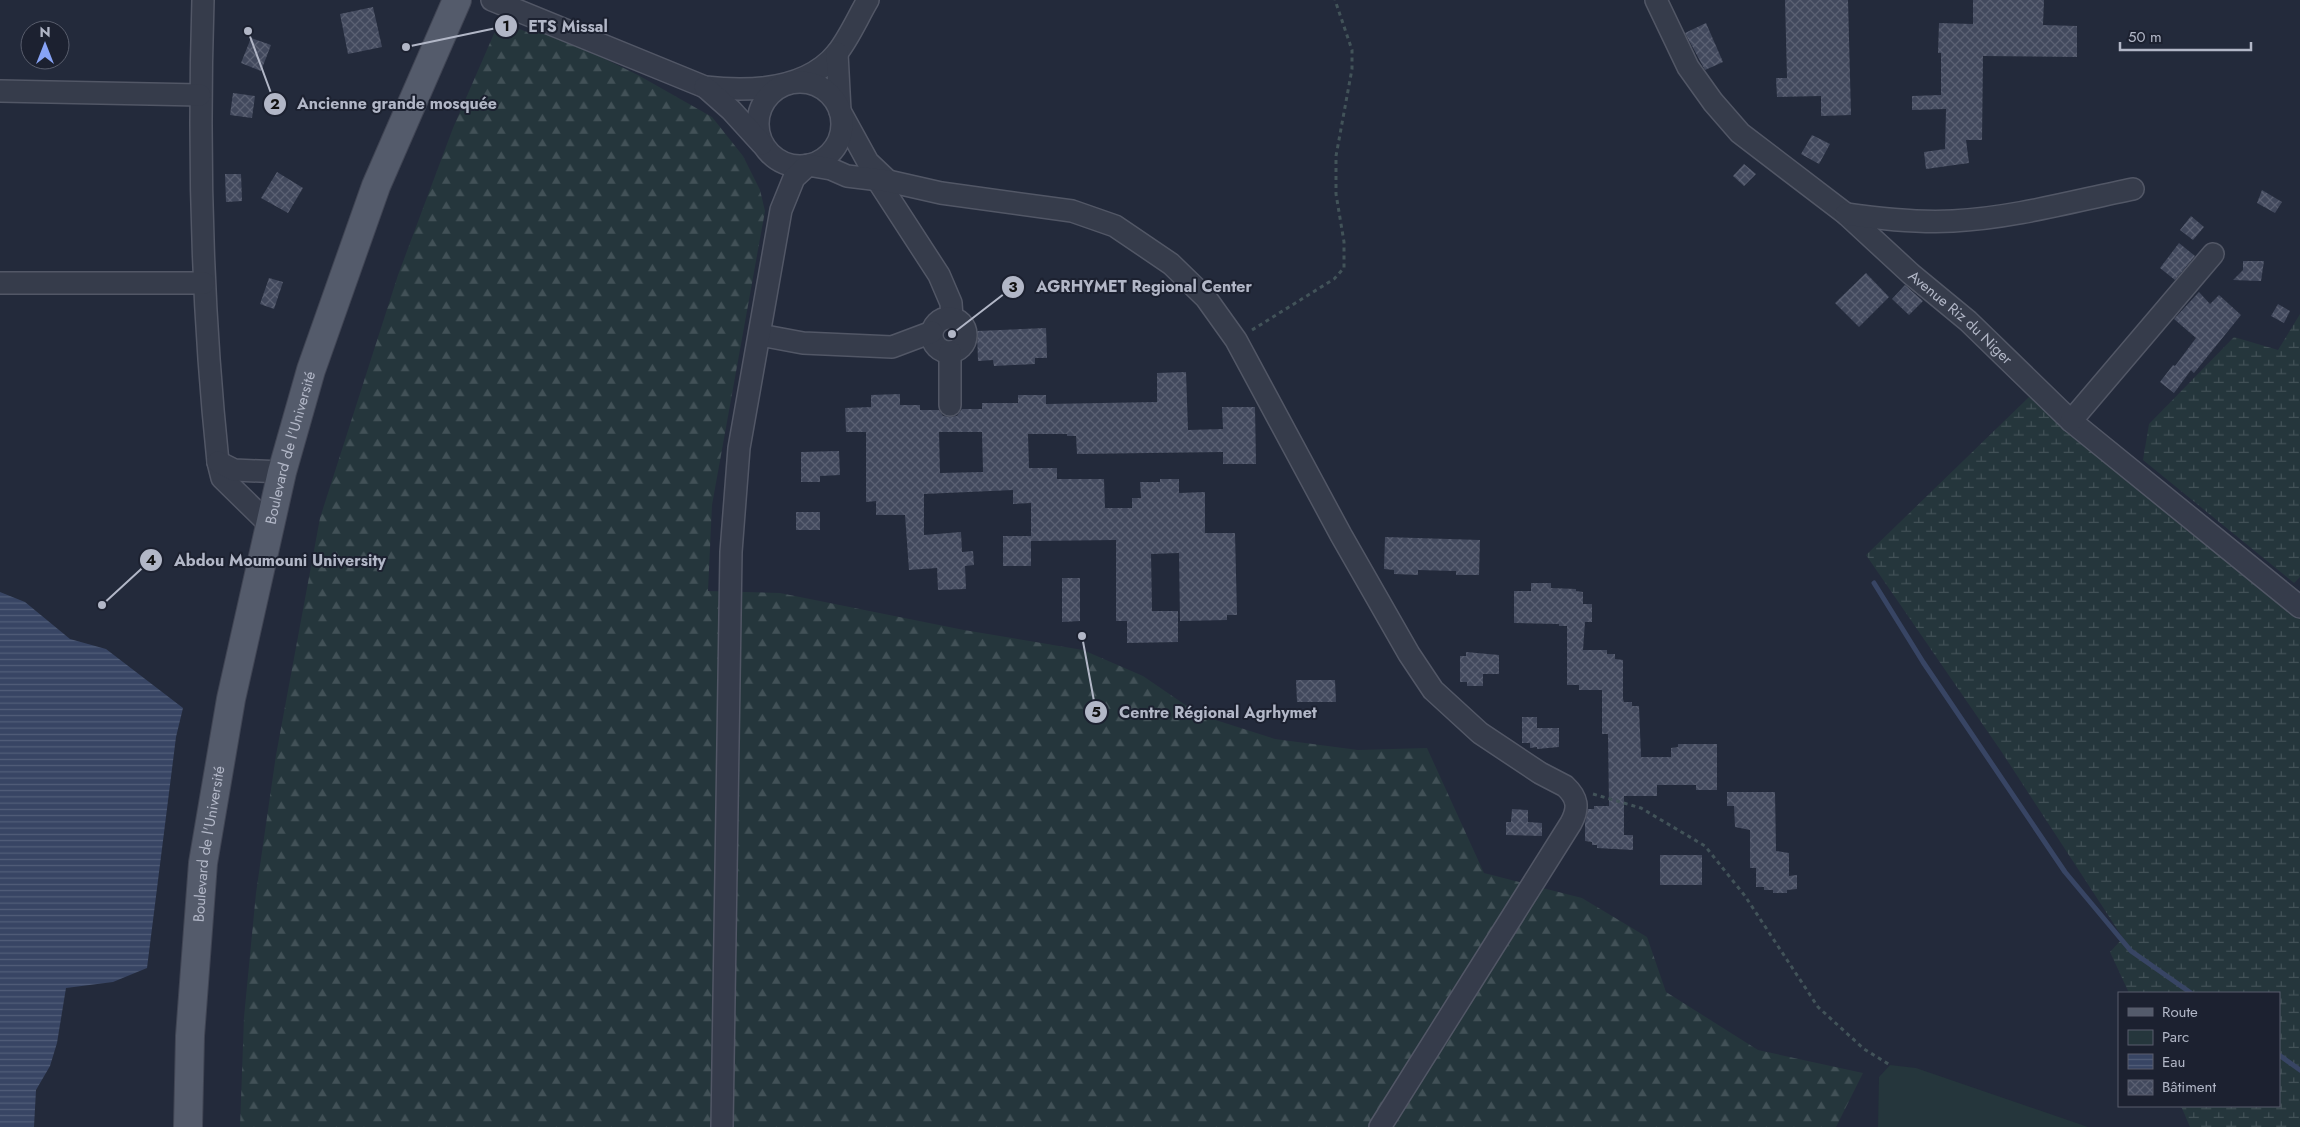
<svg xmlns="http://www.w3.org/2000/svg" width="2300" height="1127" viewBox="0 0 2300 1127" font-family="Jost,sans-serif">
	<defs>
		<pattern id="forest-firs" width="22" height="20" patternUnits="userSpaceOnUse" patternTransform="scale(1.25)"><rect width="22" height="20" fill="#25363c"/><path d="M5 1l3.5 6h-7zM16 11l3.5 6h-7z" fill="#425157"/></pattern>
		<pattern id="wetland-marsh" width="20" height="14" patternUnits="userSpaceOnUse" patternTransform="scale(1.25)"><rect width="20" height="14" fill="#25363c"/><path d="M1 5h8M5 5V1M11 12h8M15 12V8" fill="none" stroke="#425157"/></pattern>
		<pattern id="water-rules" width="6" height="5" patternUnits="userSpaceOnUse" patternTransform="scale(1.25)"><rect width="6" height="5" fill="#384564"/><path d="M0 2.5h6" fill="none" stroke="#525e79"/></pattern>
		<pattern id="building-cross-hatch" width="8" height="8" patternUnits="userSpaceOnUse" patternTransform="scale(1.25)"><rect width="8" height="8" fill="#42495d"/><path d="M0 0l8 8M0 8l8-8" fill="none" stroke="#5b6173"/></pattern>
	</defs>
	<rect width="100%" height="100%" fill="#232a3b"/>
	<!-- green -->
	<path fill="#25363c" d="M1890,1065L1916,1068L2088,1127H1878L1879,1077Z"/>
	<!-- forest -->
	<path fill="url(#forest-firs)" d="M535,25L638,75L712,117L743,156L760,190L765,211L712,505L708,591L780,593L964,630L1083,650L1143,676L1200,715L1275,739L1358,750L1427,748L1484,873L1582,898L1647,937L1666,992L1758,1050L1863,1073L1836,1127H240L244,1017L256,893L276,755L320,518L398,275L453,128L496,29C507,21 518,29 530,33Z"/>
	<!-- wetland -->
	<path fill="url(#wetland-marsh)" d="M2300,314V577L2294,583L2143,460L2149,424L2234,337L2278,350Z
		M2029,397L2188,531L2300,618V1127H2190L2181,1106H2279V993H2129L2110,952L2123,938L2001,751L1866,555Z"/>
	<!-- water -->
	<path fill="url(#water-rules)" d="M0,592L25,602L70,639L106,649L183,708L176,737L147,968L113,982L66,988L57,1043L50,1066L36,1090L34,1127H0Z"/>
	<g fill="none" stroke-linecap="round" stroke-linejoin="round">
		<!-- stream -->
		<path stroke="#384564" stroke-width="5" d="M1874,583L1923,662L2065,872L2131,951L2191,993
			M2279,1055L2300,1070"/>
	</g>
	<!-- building -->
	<path fill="url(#building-cross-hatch)" fill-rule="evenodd" d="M1785,0H1848L1851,115L1821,116V96L1777,97L1776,78H1787Z
		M1973,0H2044L2043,25L2077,26V57L1983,56L1982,140H1966L1969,163L1926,169L1924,152L1945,149L1946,109L1912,110V96L1941,95V53H1938L1939,23L1973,24Z
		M373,7L382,47L348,54L340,14Z
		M1706,23L1723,62L1705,70L1685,33Z
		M251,38L271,45L261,71L241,63Z
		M233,93L255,96L252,118L230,115Z
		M1812,135L1830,144L1819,164L1801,154Z
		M1744,164L1756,174L1744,186L1733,176Z
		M277,172L303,188L288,213L261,198Z
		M225,174H241L242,201L226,202Z
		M2262,190L2282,202L2275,213L2257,203Z
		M2191,216L2204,227L2193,240L2180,230Z
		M2179,243L2195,256L2175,280L2160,268Z
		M2243,261H2264L2261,281L2233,280L2243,270Z
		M1866,273L1889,297L1859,327L1835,303Z
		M269,278L283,282L274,309L260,304Z
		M1905,285L1923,301L1909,315L1892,299Z
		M2199,292L2210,304L2219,295L2241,315L2194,373L2191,370L2174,393L2160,382L2173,365L2175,366L2196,338L2174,319Z
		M2278,304L2290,311L2284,323L2271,316Z
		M1046,328L1047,358H1035V364L994,366L993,360L978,361L977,331Z
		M1186,372L1188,430L1223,429L1222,407H1255L1256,464H1223V452L1077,454L1076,436H1067V434H1028L1029,468H1057V479H1104L1105,508H1132V498H1141L1140,482H1160V479H1179V493L1205,492V533H1235L1237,615H1227V620L1180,621L1179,553L1151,554L1152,611H1178V642L1127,643V621H1116V540L1031,541V566H1003V536H1031V503L1013,504V490L924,494V535L961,532L962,552L973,551L974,565L965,566L966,589L938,590L937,568L909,570L905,515H876V501L866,502V432H846L845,408L871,407V395L900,394V405H920V410H939L943,416L950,417L957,416L962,409H982V403H1018V395H1046V404L1157,402V373ZM939,432H982L983,472L940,473Z
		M839,451L840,475L820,476V482H801V452Z
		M796,512H820V530H796Z
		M1385,537L1480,540L1479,575H1456V571L1418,570V575L1394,574V570L1384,569Z
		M1062,578H1080V621L1062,622Z
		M1531,583H1551V588L1576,589V591L1583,592V604H1592V622H1585L1583,650H1607V654H1615V659L1623,660V699L1624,702H1632V706H1639L1641,757H1671V748L1678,747V744H1717V790H1696V785H1657V796H1624V835H1633V850L1597,848V845H1592V842L1585,841V823L1588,809H1594V806H1609L1608,734H1602V690H1579V685H1567V626H1559V624L1514,623V591H1531Z
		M1466,652L1499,655V674H1483V686H1467V682H1460V656H1466Z
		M1296,680H1335L1336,702H1297Z
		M1522,717H1537V728H1559V747L1537,749V747L1530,748V743H1522Z
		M1727,792H1775L1776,851L1789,853V876L1797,875V889L1787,890V893H1773V890H1764V887H1756V868H1750V830L1735,827L1734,806H1727Z
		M1512,809L1528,810V822L1542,823V836L1506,835V822H1511Z
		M1660,855H1702V885H1660Z"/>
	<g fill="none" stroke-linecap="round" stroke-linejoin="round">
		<defs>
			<g id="minor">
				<path d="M203,0C198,154 202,309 218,462L222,478L270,525"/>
				<path d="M492,0L705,87C750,92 806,91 837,53C849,38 858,17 868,0"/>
				<path id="s1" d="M1656,0L1688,67L1713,102L1740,133L1846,214L1911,274L1968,321L2071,421L2300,607"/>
				<path d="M837,53L840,111L868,162L888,181"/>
				<circle cx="800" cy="124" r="42"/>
				<path d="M705,87L731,110L762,144"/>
				<path d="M0,91L200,95"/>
				<path d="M878,181L939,275L951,303L952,318"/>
				<path d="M1846,214C1881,219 1917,223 1953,221C2013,218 2074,201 2133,189"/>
				<path d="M0,283H204"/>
				<circle cx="949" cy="335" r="17"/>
				<path d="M760,335L803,343L892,347L932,332"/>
				<path d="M950,405V352"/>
				<path d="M2071,421L2213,254"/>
				<path d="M218,462L234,470L282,472"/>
				<path d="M722,1127L731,552L739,448L781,210L794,178L808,165L831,169L847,176L888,181L941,193L1072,211L1115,226L1171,264L1206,298L1236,340L1341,535L1409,654L1433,690L1480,733L1540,773L1565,786C1578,798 1579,808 1571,823L1380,1127"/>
			</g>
			<g id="major">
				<path id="s2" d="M188,1127L190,1036L203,863L231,699L282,472L311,370L376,186L457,0"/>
			</g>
		</defs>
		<!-- minor casing -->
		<use href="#minor" stroke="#525766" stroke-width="24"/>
		<!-- major casing -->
		<use href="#major" stroke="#404554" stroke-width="30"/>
		<!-- path -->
		<path stroke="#425359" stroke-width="3" stroke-dasharray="4 4" stroke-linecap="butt" d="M1252,330L1334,279L1344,268V242L1336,194V156L1352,69V50L1335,0
			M1593,794L1641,808L1705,846L1745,896L1818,1007L1864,1049L1890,1065"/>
		<!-- minor -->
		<use href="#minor" stroke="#363c4b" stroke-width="21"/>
		<!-- major -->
		<use href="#major" stroke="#545b6b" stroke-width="28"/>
	</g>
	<g text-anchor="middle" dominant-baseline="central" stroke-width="4" stroke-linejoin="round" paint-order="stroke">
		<!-- street labels -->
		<g font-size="15" fill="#b2b7c7" stroke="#1c2130">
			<text stroke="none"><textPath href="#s1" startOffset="446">Avenue Riz du Niger</textPath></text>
			<text stroke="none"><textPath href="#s2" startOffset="689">Boulevard de l'Université</textPath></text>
			<text stroke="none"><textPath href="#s2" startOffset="284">Boulevard de l'Université</textPath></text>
		</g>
	</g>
	<!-- callouts -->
	<path fill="none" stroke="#b2b7c7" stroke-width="2" d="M406 47L506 26M248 31L275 104M952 334L1013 287M102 605L151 560M1082 636L1096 712"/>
	<g fill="#b2b7c7" stroke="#1c2130" stroke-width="2">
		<circle cx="406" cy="47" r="5"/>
		<circle cx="248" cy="31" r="5"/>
		<circle cx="952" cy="334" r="5"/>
		<circle cx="102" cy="605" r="5"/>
		<circle cx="1082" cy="636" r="5"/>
		<circle cx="506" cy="26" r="12"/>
		<circle cx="275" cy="104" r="12"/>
		<circle cx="1013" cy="287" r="12"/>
		<circle cx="151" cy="560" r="12"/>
		<circle cx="1096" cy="712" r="12"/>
	</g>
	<g font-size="15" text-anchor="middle" font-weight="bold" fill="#111">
		<text x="506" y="31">1</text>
		<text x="275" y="109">2</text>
		<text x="1013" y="292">3</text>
		<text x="151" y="565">4</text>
		<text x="1096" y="717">5</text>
	</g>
	<g font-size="16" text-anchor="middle" font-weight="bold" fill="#b2b7c7" stroke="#1c2130" stroke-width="4" stroke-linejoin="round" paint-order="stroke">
		<text x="568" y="32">ETS Missal</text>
		<text x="397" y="109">Ancienne grande mosquée</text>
		<text x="1144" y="292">AGRHYMET Regional Center</text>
		<text x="280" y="566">Abdou Moumouni University</text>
		<text x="1218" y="718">Centre Régional Agrhymet</text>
	</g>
	<!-- legend -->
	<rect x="2118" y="992" width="162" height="115" fill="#1c2130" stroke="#585d6c"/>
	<rect x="2128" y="1008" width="25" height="8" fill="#545b6b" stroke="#585d6c"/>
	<text x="2162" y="1017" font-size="15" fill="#b2b7c7">Route</text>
	<rect x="2128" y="1030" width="25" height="15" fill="#25363c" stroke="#585d6c"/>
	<text x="2162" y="1042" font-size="15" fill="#b2b7c7">Parc</text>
	<rect x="2128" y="1054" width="25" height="15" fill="url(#water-rules)" stroke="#585d6c"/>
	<text x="2162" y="1067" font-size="15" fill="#b2b7c7">Eau</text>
	<rect x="2128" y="1080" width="25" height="15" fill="url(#building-cross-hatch)" stroke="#585d6c"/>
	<text x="2162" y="1092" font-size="15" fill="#b2b7c7">Bâtiment</text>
	<!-- north arrow -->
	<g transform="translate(45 45)"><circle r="24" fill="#1c2130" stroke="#585d6c"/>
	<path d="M0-4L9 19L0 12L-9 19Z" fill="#87a3f6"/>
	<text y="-8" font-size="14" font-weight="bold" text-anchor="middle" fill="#b2b7c7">N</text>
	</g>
	<!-- scale -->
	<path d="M2120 42v8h131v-8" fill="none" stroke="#b2b7c7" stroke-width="2.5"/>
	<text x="2128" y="42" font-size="15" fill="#b2b7c7" stroke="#1c2130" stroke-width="4" paint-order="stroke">50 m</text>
</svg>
